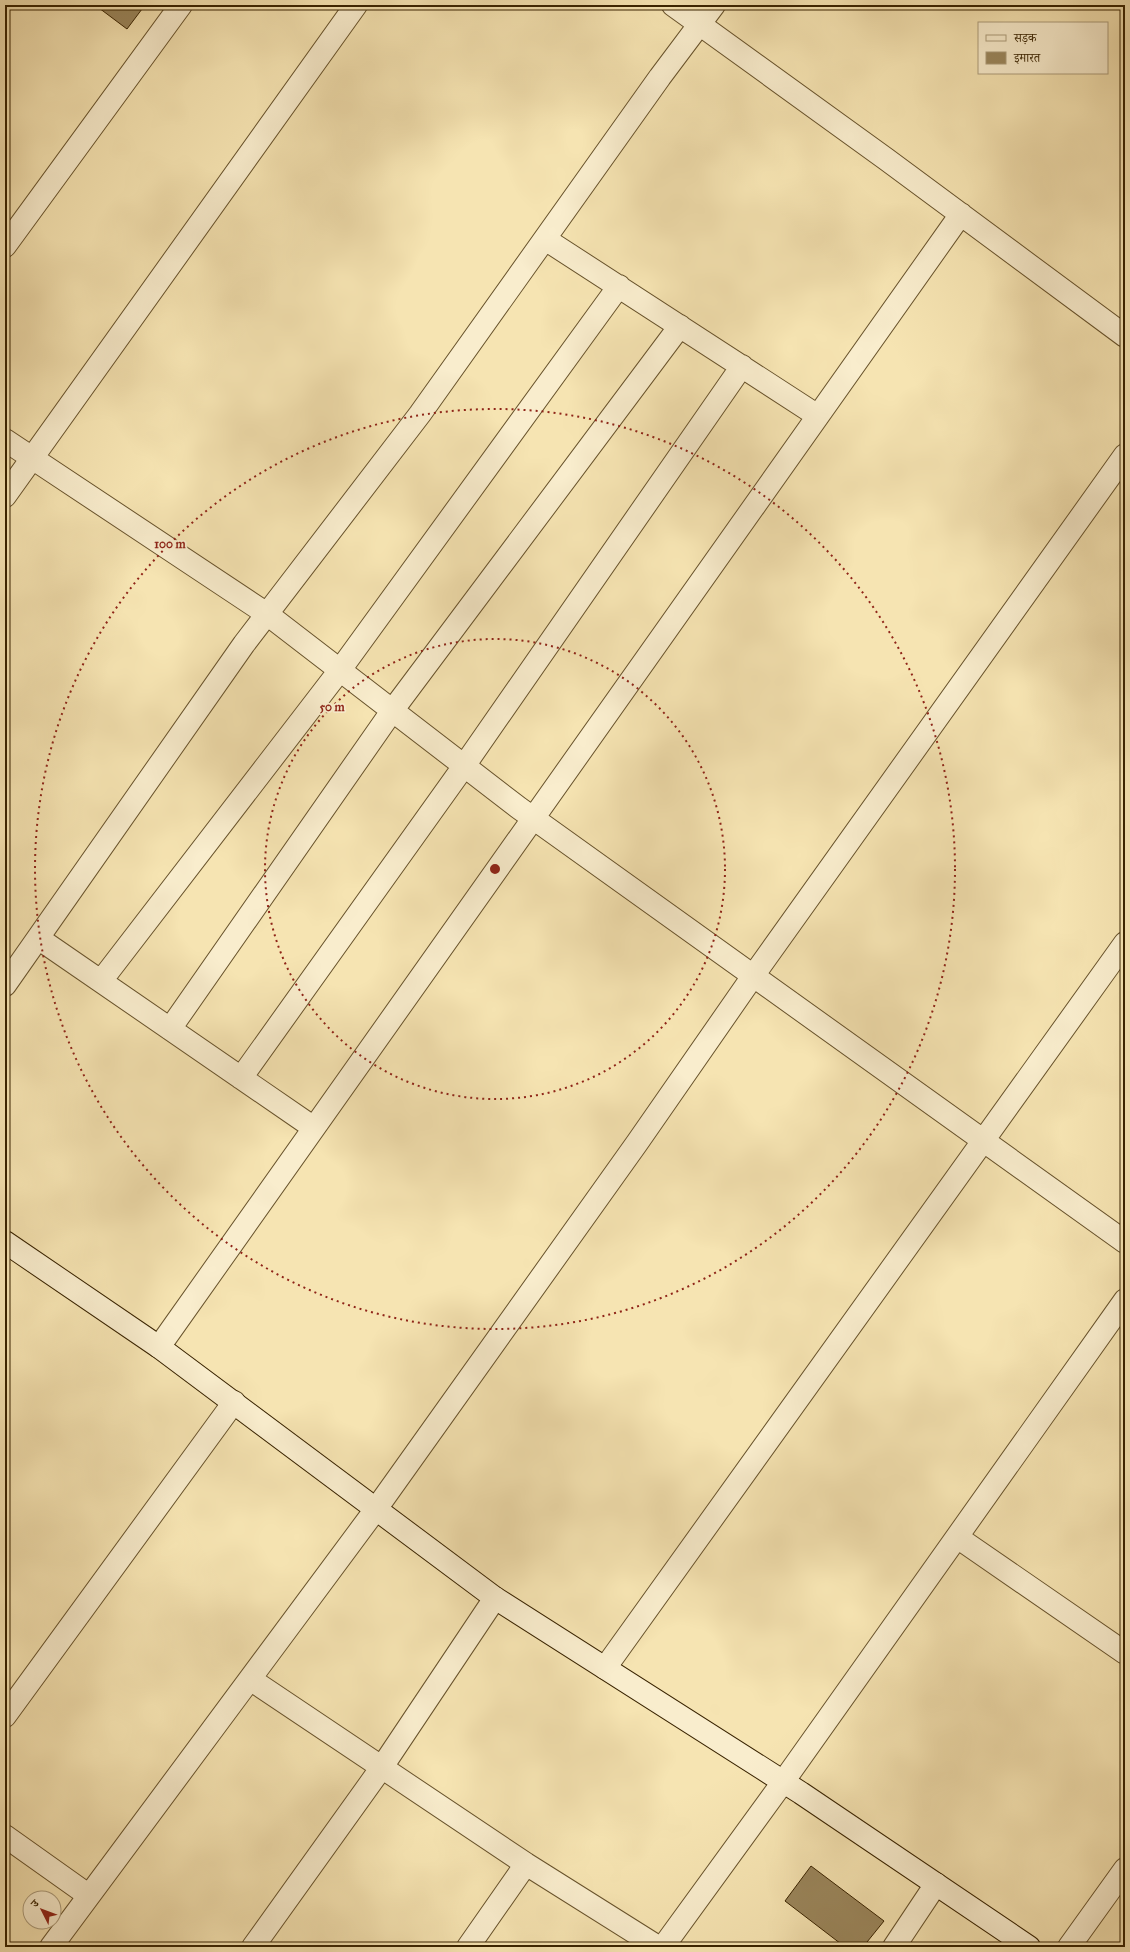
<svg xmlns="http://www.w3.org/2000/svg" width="1130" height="1952" viewBox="0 0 1130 1952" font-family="'IM FELL Great Primer','Noto Serif Devanagari',serif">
	<rect width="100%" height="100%" fill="#f6e4b2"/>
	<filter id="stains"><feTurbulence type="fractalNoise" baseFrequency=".005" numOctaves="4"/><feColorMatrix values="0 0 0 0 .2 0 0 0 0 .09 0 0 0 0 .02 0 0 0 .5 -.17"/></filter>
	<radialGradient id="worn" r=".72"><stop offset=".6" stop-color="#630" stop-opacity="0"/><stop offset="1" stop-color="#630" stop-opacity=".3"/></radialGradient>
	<!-- building -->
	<path fill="#9b875d" stroke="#392300" d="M95,5H145L127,29Z
		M811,1866L884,1921L863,1947H845L785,1901Z"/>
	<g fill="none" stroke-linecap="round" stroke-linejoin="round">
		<defs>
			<path id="street" d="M673,5L886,159L1125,336
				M545,239L818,416
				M5,246L181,5
				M5,440L267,614L519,808L1125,1242
				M5,496L356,5
				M38,938L314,1128
				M101,981L340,670L619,286
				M5,985L244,644L420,414L660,77L714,5
				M170,1029L392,711L680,326
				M241,1078L464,766L742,366
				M159,1347L961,214
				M957,1537L1125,1653
				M605,1668L1125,943
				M250,1679L526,1864L658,1947
				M5,1716L234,1402
				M5,1836L88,1895
				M51,1947L376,1509L637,1143L753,976L1125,455
				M253,1947L382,1767L495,1598
				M468,1947L526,1864
				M663,1947L783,1782L1125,1300
				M894,1947L936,1884
				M1069,1947L1125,1869"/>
			<path id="secondary" d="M5,1242L159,1347L495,1598L801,1793L1029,1947"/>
		</defs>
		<!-- street casing -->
		<use href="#street" stroke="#68532c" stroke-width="24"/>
		<!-- secondary casing -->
		<use href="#secondary" stroke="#392300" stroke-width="24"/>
		<!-- street -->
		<use href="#street" stroke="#f9edcd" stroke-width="22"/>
		<!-- secondary -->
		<use href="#secondary" stroke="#f9edcd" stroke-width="22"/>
	</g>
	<!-- distance rings -->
	<g fill="none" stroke="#8f2418" stroke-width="2" stroke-dasharray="2 4">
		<circle cx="495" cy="869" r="230"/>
		<circle cx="495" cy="869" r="460"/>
	</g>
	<circle cx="495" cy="869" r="6" fill="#8f2418" stroke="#f9edcd" stroke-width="2"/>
	<g font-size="12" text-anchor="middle" font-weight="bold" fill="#8f2418" stroke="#f9edcd" stroke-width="3.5" stroke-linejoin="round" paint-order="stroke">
		<text x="170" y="548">100 m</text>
		<text x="332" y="711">50 m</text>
	</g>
	<!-- margin -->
	<rect width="1130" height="1952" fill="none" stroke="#f6e4b2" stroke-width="20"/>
	<rect x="6" y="6" width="1118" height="1940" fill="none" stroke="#392300" stroke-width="2"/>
	<rect x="10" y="10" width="1110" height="1932" fill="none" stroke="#392300"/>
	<!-- legend -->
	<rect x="978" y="22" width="130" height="52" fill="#f9edcd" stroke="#ac9c7b"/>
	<rect x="986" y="35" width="20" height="6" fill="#f9edcd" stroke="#ac9c7b"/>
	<text x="1014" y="42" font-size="12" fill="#392300">सड़क</text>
	<rect x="986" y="52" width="20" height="12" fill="#9b875d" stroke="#ac9c7b"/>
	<text x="1014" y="62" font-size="12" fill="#392300">इमारत</text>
	<!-- north arrow -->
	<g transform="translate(42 1910) rotate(312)"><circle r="19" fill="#f9edcd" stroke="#ac9c7b"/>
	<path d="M0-3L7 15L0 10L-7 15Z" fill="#8f2418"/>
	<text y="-6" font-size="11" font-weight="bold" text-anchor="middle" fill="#392300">उ</text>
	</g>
	<rect width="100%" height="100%" filter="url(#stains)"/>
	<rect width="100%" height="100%" fill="url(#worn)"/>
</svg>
